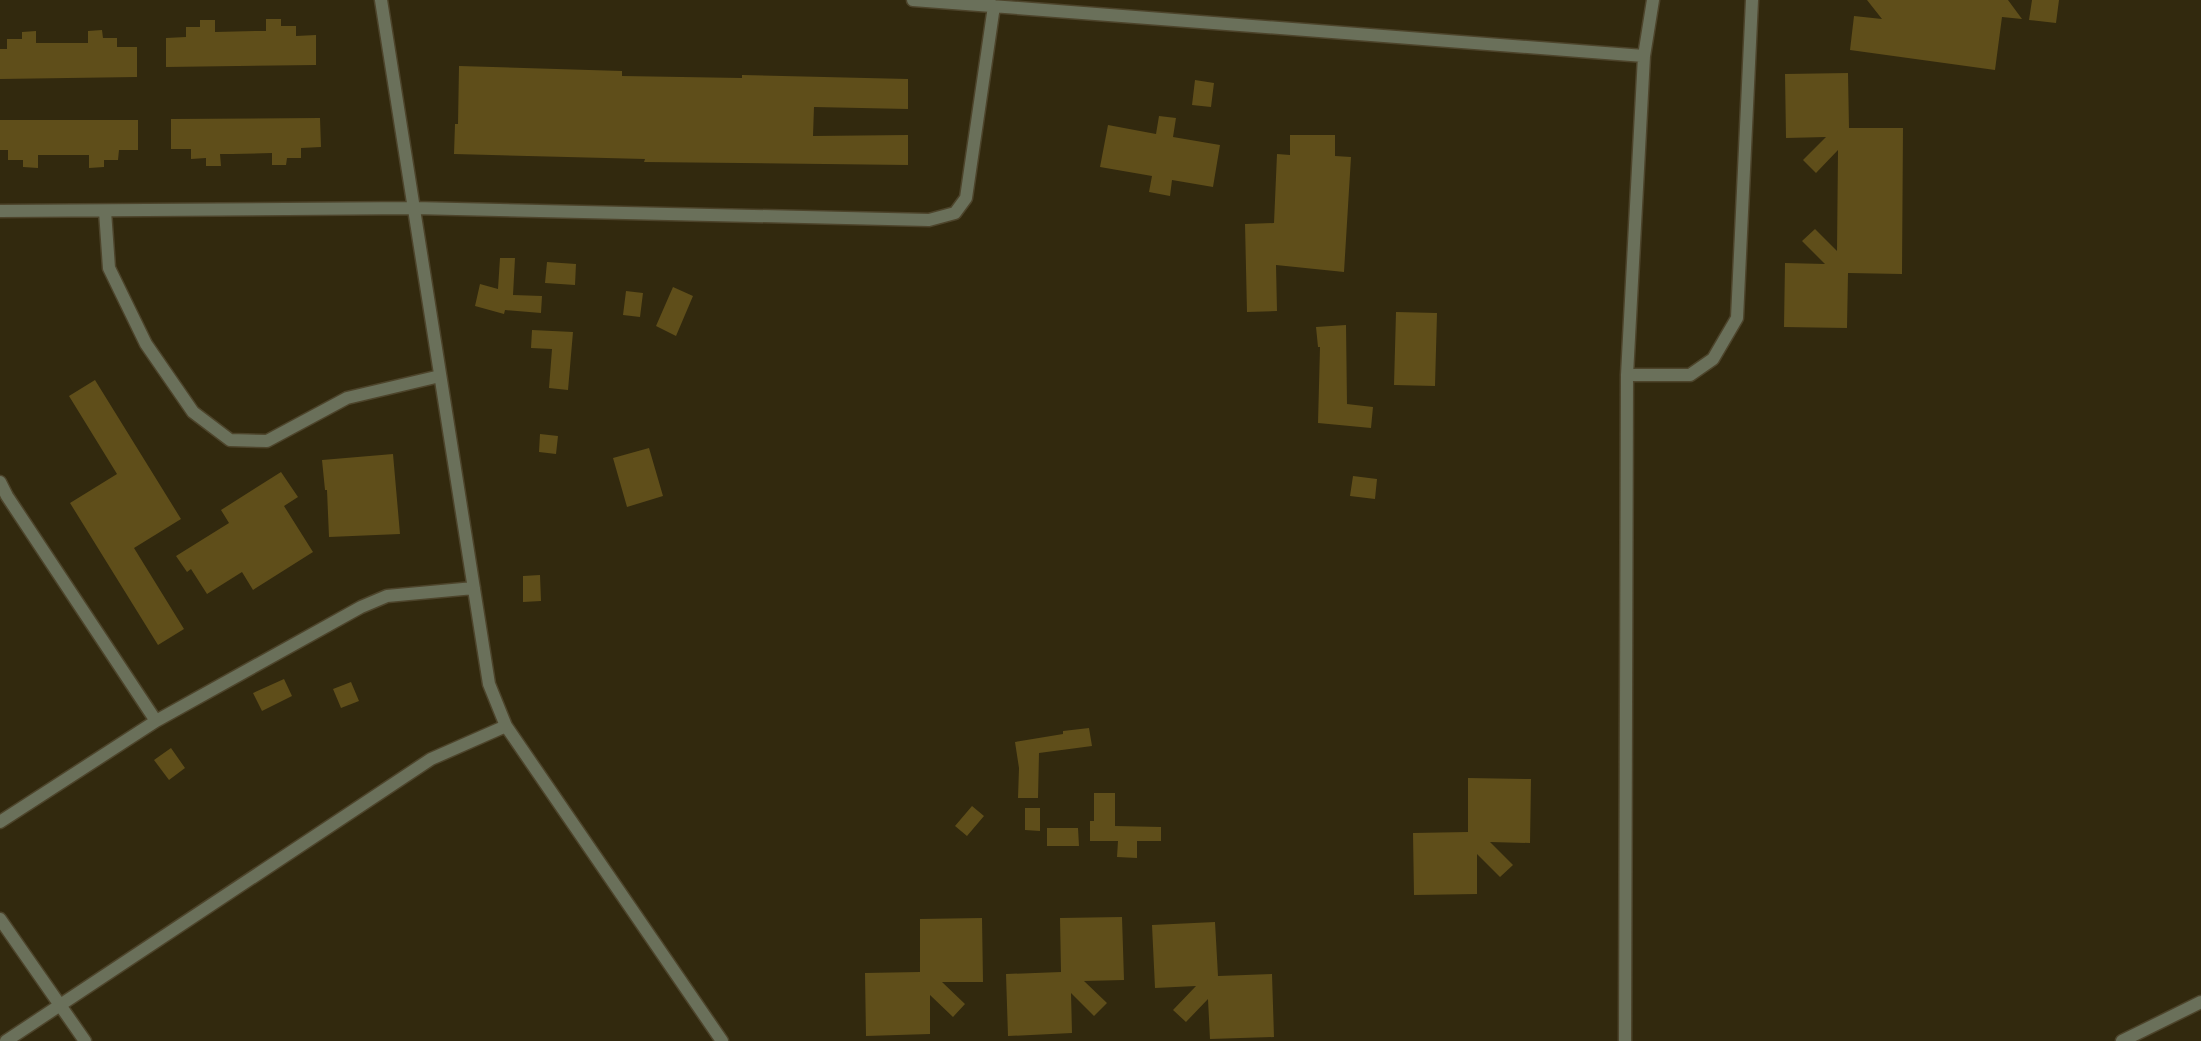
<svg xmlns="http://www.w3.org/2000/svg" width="2201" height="1041" viewBox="0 0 2201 1041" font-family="'DM Sans',sans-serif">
	<rect width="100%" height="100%" fill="#32290e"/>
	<!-- building -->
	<path fill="#5f4e1a" d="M1867,0H2008L2022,19L2002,17L1995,70L1850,50L1854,16L1882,19Z
		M2032,0H2059L2056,23L2029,20Z
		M266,19H281V26H296V36L316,35V65L166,67V38L186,37V27H200V20H215V32L255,31H266Z
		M102,30L103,38H117V47H137V77L0,79V49H7V39H22V32L36,31V43H88V31Z
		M459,66L622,71V76L742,78V75L908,79V109L814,107L813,136L908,135V165L644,162L645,159L454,154L455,124H458Z
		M1848,73L1849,128H1903L1902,274L1848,273L1847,328L1784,327L1785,263L1825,264L1802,241L1815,229L1837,251L1838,150L1816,173L1803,160L1826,137L1786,138L1785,74Z
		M1195,80L1214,83L1211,107L1192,105Z
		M1159,116L1176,118L1173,137L1220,145L1213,187L1172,180L1170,196L1149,192L1152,176L1100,167L1108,125L1156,134Z
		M320,118L321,147L301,148V158H287L286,165H272V153L232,154H220L221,166H206V158L191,159V149H171V119Z
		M0,120H138V150H119L118,160H104V167L89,168V155H38V168L23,167V160H8V150H0Z
		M1290,135H1335V156L1351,157L1344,272L1276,265L1277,311L1247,312L1245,224L1274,223L1277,154L1290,155Z
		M500,258H515L513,295L542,296L541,313L505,310L504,314L475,306L480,284L498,289Z
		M547,262L576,264L575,285L545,283Z
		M673,287L693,296L676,336L656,326Z
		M626,291L643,293L640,317L623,315Z
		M1396,312L1437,313L1435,386L1394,385Z
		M1346,325L1347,404L1373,407L1371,428L1318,423L1320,347H1318L1316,327Z
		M532,330L573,332L568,390L549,388L552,349L531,348Z
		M95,380L181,519L134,548L184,629L158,645L70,503L117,474L69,396Z
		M540,434L558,436L556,454L539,452Z
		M649,448L663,496L627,507L613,458Z
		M393,454L400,534L329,537L327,490H325L322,460Z
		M281,472L298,497L284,506L313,552L253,590L242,572L207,594L191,569L187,572L176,556L229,523L221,510Z
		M1353,476L1377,479L1375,499L1350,496Z
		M540,575L541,601L523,602V576Z
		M284,679L292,696L262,711L253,693Z
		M351,682L359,701L341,708L333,689Z
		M1089,728L1092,746L1039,753L1038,798H1018L1019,768L1015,742L1063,734V731Z
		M171,748L185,768L169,780L154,760Z
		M1468,778L1531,779L1530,843L1490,842L1513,865L1500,877L1477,854V894L1414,895L1413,833L1468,832Z
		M1094,793H1115V826L1161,827V841H1137V858L1117,857L1118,841H1090V821H1094Z
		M972,806L984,816L967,836L955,826Z
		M1025,808H1040V831L1025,830Z
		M1047,828H1078L1079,846H1047Z
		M1122,917L1124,980L1084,981L1107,1003L1094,1016L1071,993L1072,1033L1008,1036L1006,974L1061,972L1060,918Z
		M982,918L983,982H942L965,1004L953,1017L930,995V1034L866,1036L865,973L920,972V919Z
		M1215,922L1218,976L1272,974L1274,1037L1210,1039L1208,999L1186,1022L1173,1010L1196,986L1155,988L1152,925Z"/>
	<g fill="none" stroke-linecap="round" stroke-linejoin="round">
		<defs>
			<path id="minor" d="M381,0L489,684L506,726L722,1041
				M913,0L1644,56
				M0,211L414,208L929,220L955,213L966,198L994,6
				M105,211L109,268L146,344L193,412L230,440L267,441L347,398L440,376
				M1627,375H1690L1713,359L1737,318L1752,0
				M0,482L7,496L156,721
				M0,822L156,721L361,607L387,596L474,588
				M0,919L85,1041
				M6,1041L431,759L506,726
				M1625,1041L1627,375L1644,56L1653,0
				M2122,1041L2201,1002"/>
		</defs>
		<!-- minor casing -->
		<use href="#minor" stroke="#4d442b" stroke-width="15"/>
		<!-- minor -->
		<use href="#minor" stroke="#6a705a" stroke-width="12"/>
	</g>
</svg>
